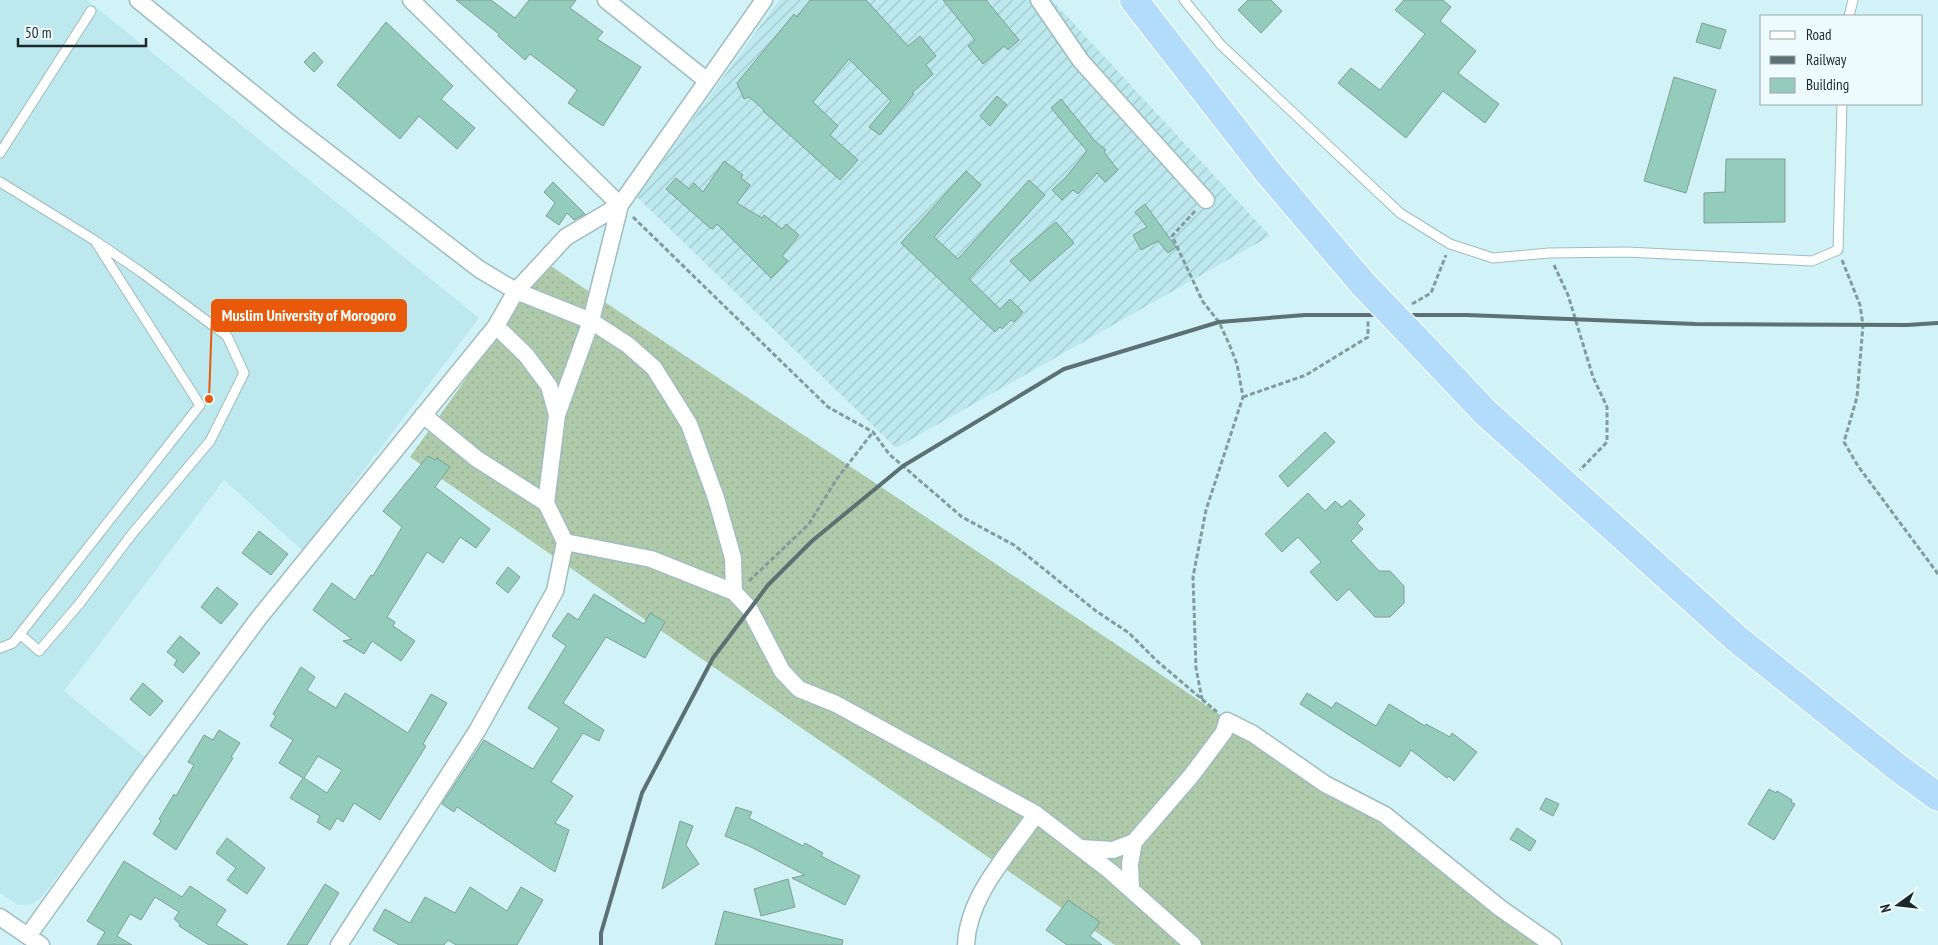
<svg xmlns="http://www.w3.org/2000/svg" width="1938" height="945" viewBox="0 0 1938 945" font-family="'PT Sans Narrow',sans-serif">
	<defs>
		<pattern id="industrial-furrows" width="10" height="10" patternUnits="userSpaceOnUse" patternTransform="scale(1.25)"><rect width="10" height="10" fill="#bde8ed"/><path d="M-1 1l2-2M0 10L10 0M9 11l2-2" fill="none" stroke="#a2c7cb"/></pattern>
		<pattern id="grass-dots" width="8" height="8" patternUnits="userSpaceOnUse" patternTransform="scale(1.25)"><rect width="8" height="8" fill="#afcaab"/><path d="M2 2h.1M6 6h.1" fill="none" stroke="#96ae93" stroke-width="1.8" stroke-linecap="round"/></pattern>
	</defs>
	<rect width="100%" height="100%" fill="#d1f3f7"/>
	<!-- built -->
	<path fill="#bde8ed" d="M0,0H87L479,318L303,551L224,480L64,691L146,758L42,897L32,904L18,905L0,893Z"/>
	<!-- industrial -->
	<path fill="url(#industrial-furrows)" d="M779,0H1052L1270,236L896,448L637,197Z"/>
	<!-- grass -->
	<path fill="url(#grass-dots)" d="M548,264L1135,657L1559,945H1115L410,457Z"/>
	<!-- building -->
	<path fill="#94ccbb" stroke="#809d94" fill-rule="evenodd" d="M456,0H491L515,18L529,0H576L570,8L603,32L597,39L641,67L603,126L568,103L577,90L530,54L525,60L498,36L499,34Z
		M810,0H866L908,46L920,36L936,56L926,65L933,74L912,93L914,94L880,135L869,127L891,101L849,59L813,102L838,126L830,135L858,160L840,180L763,111L764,110L749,97L744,99L737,83L794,14L797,17Z
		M943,0H986L1019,40L1008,50L1004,46L983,64L968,46L975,40Z
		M1248,0H1271L1282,11L1261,33L1238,10Z
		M1404,0H1443L1451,7L1440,21L1476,51L1458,73L1499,104L1485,123L1443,91L1406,138L1338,83L1351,68L1380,90L1425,34L1395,10Z
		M386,22L453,86L441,99L475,128L457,149L419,116L400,139L337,85Z
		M1702,23L1726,30L1720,49L1696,42Z
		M314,52L323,62L314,72L304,62Z
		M1674,77L1716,90L1686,193L1644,181Z
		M997,96L1007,105L990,126L980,116Z
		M1061,99L1095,141L1106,150L1104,152L1118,170L1105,182L1097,173L1078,194L1073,190L1062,200L1052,190L1066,177L1087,151L1051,108Z
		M1726,159H1785V222L1704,223V193L1725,192Z
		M724,161L743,175L741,178L750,185L737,203L762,218L764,215L782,229L786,224L799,235L782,256L788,261L771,278L717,224L713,229L710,228L666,189L676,178L689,189L694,183L703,192Z
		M966,171L981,185L934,237L958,259L1029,180L1045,195L969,279L1000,309L1010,299L1023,312L1014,322L1011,320L1002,329L1000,327L995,332L901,243Z
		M553,182L585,214L574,220L567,213L559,225L546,216L555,203L544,192Z
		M1145,204L1176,247L1168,253L1158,241L1141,250L1133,235L1147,227L1135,212Z
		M1056,222L1074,243L1030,281L1010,261Z
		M1325,432L1335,442L1288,487L1279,476Z
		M428,456L435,460L437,458L450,467L435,487L490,529L476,548L460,537L443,563L427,552L387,617L395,622L393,626L415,641L401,661L372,641L364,654L343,641L352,639L313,610L332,583L355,600L371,575L373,576L402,527L383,511Z
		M1308,493L1325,511L1335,501L1342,507L1350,500L1365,515L1357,523L1363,529L1351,541L1379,571H1390L1404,586V603L1390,617H1375L1349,589L1337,601L1310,572L1321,562L1298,537L1282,552L1265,534Z
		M259,531L288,554L271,575L242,553Z
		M508,567L520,577L508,593L496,583Z
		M217,587L238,604L221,624L201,607Z
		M594,594L644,624L650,613L665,622L645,658L606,637L563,703L604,730L599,741L583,733L551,782L573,796L555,823L569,830L555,872L457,807L454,812L442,804L484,740L533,769L559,728L528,708L566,646L552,636L568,613L578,620Z
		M180,636L200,653L183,673L174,665L177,660L167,652Z
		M301,667L315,677L307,690L336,708L345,693L408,733L431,694L447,703L423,744L426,746L380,820L354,803L343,822L337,818L330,830L317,822L320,816L290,798L303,778L279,763L293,740L270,726L276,716L273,714ZM318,756L342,770L327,793L304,778Z
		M143,683L163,701L150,716L130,699Z
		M1307,693L1332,708L1336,702L1376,726L1389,704L1425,726L1426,724L1450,737L1452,733L1477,752L1454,781L1449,776L1447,778L1411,750L1400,767L1300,704Z
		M219,730L240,743L231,757L233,758L176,850L153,834L161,821L159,819L174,794L176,796L194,765L188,762L204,735L213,740Z
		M1769,789L1776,793L1777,791L1792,800L1791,802L1795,804L1774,840L1748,824Z
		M1546,798L1559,804L1553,816L1540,809Z
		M736,807L752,812L749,818L803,846L805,843L823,853L821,856L860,876L845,905L792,878L805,875L749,846L725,836Z
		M680,821L693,826L686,845L699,864L662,889Z
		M1517,828L1536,841L1530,851L1510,839Z
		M227,838L265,868L247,894L227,880L236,868L216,853Z
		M124,861L182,897L190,886L226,910L216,925L248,945H209L179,926L180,924L174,919L179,912L155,897L141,920L130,914L117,936L132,945H97L105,932L87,921Z
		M788,879L795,907L761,916L754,889Z
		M325,884L339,893L307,945H287Z
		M470,887L507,911L521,887L543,900L517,945H456L448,940L444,945H399L373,930L385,909L410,923L425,897L455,913Z
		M1068,900L1100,922L1090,936L1102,945H1067L1046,930Z
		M724,911L843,940L842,945H715Z"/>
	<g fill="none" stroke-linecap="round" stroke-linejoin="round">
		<defs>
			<path id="service" d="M1184,0L1221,45L1400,213L1450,244L1493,258L1549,253L1627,252L1812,261L1838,250L1842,104
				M1849,16L1853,0
				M0,153L91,11
				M0,182L94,240L141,272L227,336L244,373L210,441L132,534L80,603L39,651L20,634
				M0,648L13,643L200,405L97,244"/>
			<path id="minor" d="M138,0L292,125L479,269L516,291L591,321L628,345L654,368L689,424L716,498L733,558L734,592
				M411,0L620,205L591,321L557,415L546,503
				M606,0L706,80
				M1039,0L1081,61L1206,200
				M496,326L526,355L549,386L557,415
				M423,415L477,459L546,503L565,542L651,559L734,592L749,608L782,671L799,689L836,704L1036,814L1110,871L1193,945
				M1081,848L1113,850L1134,842L1191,776L1224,732L1227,721L1253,734L1325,784L1385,815L1500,908L1553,945
				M1131,888L1130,864L1134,842
				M0,917L41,945
				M28,936L143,775L258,619L496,326L516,291L566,237L620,205L764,0
				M339,945L477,731L555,591L565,542
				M966,945C968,895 1009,854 1036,814"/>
			<path id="trunk" d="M1134,0L1267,171L1363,284
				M1413,336L1485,412L1737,639L1897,767L1938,797"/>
		</defs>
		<!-- service casing -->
		<use href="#service" stroke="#9dbdc0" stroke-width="11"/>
		<!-- minor casing -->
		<use href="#minor" stroke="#9dbdc0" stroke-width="19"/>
		<!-- trunk casing -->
		<use href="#trunk" stroke="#fff" stroke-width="30"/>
		<!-- path -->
		<path stroke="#839b9e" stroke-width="3" stroke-dasharray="5 2.5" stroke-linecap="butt" d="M1195,211L1172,236L1203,302L1219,322L1230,346L1237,364L1243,397L1206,510L1193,577L1196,668L1202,699
			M633,217L828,407L873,432L889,454L962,517L1014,545L1096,611L1129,633L1157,661L1217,712
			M1842,260L1860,305L1863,325L1857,397L1844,442L1858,466L1938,574
			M1554,265L1568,295L1593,377L1607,407V442L1580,470
			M1412,304L1431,293L1446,255
			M1243,397L1306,375L1368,337V320
			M749,581L809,524L836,480L873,432"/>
		<!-- service -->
		<use href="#service" stroke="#fff" stroke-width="9"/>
		<!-- minor -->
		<use href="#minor" stroke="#fff" stroke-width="16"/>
		<!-- trunk -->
		<use href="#trunk" stroke="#b2dcfa" stroke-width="28"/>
		<!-- rail -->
		<path stroke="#5d7073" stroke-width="4" d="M601,945V933L642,793L713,658L768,585L812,541L903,466L1064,369L1219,322L1305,315H1466L1695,324L1907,325L1938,323"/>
		<defs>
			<path id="trunk-bridge" d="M1363,284L1413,336"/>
		</defs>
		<!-- trunk-bridge casing -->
		<use href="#trunk-bridge" stroke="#fff" stroke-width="30" stroke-linecap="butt"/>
		<!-- trunk-bridge -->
		<use href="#trunk-bridge" stroke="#b2dcfa" stroke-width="28"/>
	</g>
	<!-- callouts -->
	<path fill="none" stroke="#e8590c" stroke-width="2" d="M209 399L212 316"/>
	<circle fill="#e8590c" stroke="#eefbfd" stroke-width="2" cx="209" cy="399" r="5"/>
	<rect fill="#e8590c" stroke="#e8590c" stroke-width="2" x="212" y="300" width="194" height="31" rx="5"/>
	<g font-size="16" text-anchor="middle" font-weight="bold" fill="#fff">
		<text x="309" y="321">Muslim University of Morogoro</text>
	</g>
	<!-- legend -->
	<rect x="1760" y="15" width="162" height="90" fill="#eefbfd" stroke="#9aa7a9"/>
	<rect x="1770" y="31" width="25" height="8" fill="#ffffff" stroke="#9aa7a9"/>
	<text x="1806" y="40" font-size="15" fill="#1c282a">Road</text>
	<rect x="1770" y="56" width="25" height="8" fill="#5d7073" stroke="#9aa7a9"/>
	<text x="1806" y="65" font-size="15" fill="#1c282a">Railway</text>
	<rect x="1770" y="78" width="25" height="15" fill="#94ccbb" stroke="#9aa7a9"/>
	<text x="1806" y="90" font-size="15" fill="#1c282a">Building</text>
	<!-- north arrow -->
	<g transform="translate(1898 905) rotate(255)" stroke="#eefbfd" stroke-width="4" paint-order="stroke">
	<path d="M0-4L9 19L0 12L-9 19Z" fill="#1c282a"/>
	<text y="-8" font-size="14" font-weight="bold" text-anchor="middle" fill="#1c282a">N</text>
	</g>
	<!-- scale -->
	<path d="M18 38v8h128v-8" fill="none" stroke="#1c282a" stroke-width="2.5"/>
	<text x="25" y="38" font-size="15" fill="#1c282a" stroke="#eefbfd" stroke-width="4" paint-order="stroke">50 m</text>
</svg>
